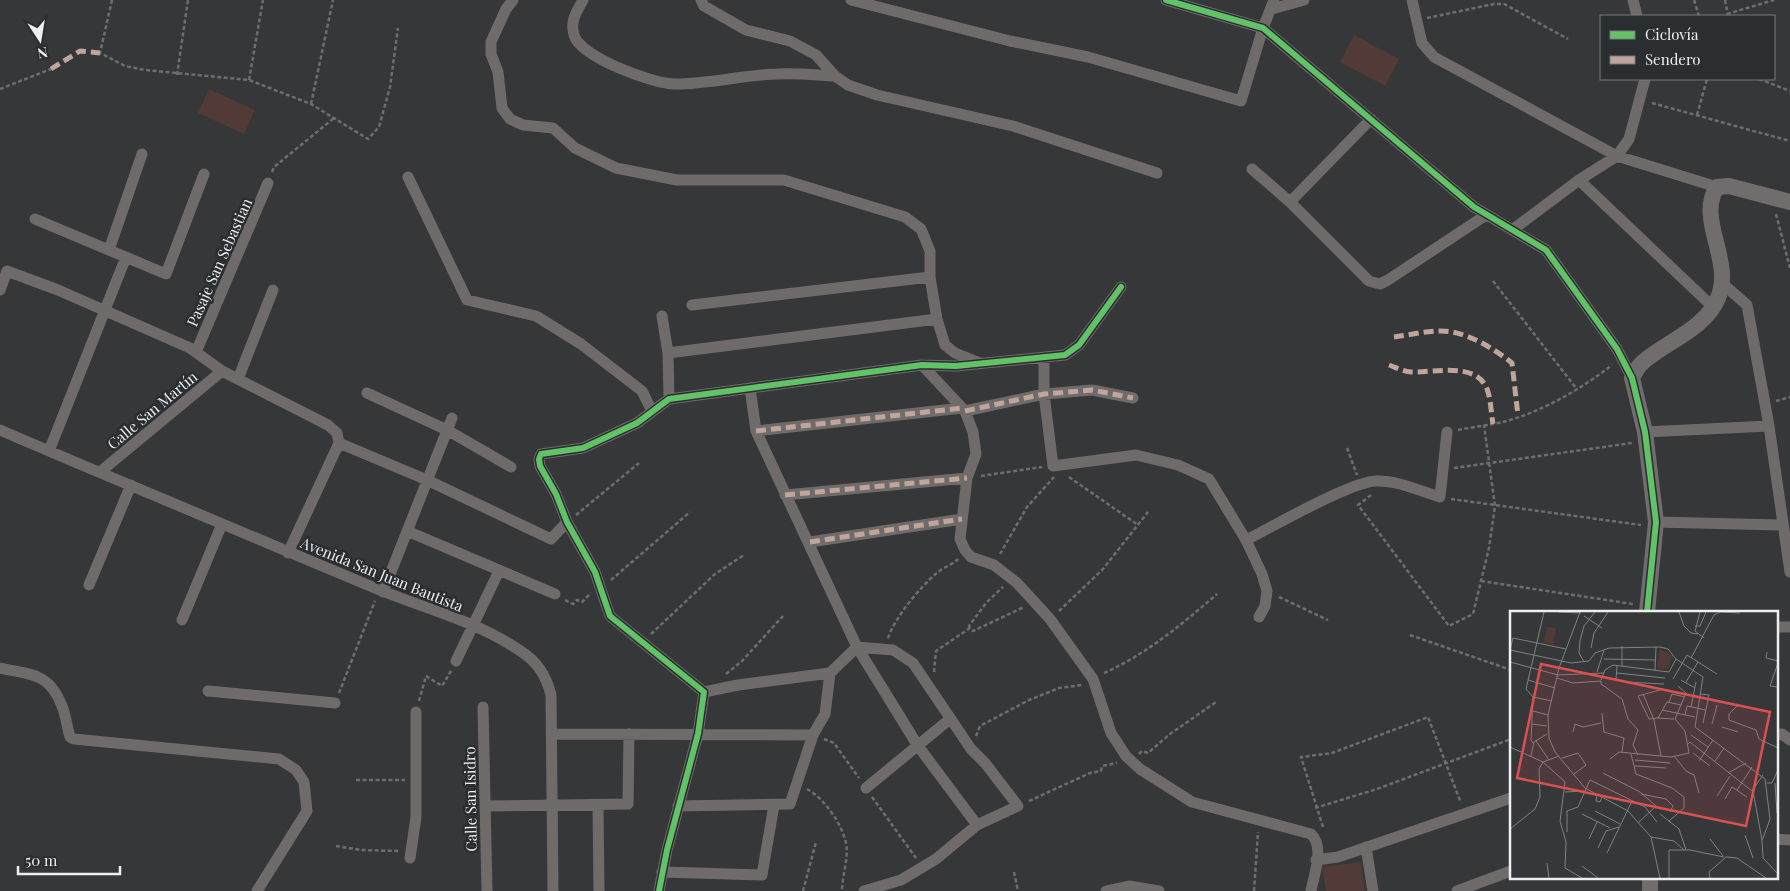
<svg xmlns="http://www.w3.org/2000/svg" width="1790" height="891" viewBox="0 0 1790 891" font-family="'Playfair Display',serif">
	<rect width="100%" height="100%" fill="#353739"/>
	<!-- green -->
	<path fill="#523a37" d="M1354,35L1399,59L1385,86L1340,62Z
		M209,89L255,110L244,134L198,113Z
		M1361,862L1365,891H1326L1322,867Z"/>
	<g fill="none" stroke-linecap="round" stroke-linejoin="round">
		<!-- path -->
		<path stroke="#706d6e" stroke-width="2.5" stroke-dasharray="4 2.5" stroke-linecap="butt" d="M112,0L100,53L125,66L145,70L249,80L311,104L368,139L379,127L390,87L398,28
			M1694,0L1699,16
			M1725,0L1728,16
			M1727,14L1774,0
			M1427,18L1494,4H1504L1568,39
			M177,75L188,0
			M1759,79L1790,91
			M249,80L263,0
			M0,89L51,69
			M1652,103L1790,141
			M311,104L333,0
			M1697,115L1707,79
			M272,172L274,167L334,118
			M1776,214L1790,268
			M1493,281L1576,388
			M1776,401L1790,397
			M1458,430C1473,427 1489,425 1503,422C1542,412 1581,389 1612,365
			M1347,448L1357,475
			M1454,468L1632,443
			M981,476L1042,467
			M1069,477L1138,525
			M1371,495L1358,505L1449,626L1473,614L1489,548L1495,506L1484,425
			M1451,499L1641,525
			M576,515L639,463
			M1000,554L1027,507L1054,477
			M611,580L690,512
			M1481,581L1633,604
			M1279,597L1328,620
			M565,600L573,604L577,600L582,602L591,593
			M1059,611L1103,569L1148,512
			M970,628L969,626L986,603L1003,587
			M651,634L715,574L744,555
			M1410,635L1511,670
			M888,638C895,617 921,586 938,572C944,567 952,565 958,559
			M934,672L936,651L970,628L973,631L1024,607
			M1104,673C1147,654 1182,624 1217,594
			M726,674L742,661L783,616
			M339,693L375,601
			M419,701L426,676L442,686L451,671
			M976,736L980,726L1029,700L1059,688L1082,685
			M824,739L834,743L859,778
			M1139,754L1142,751L1148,753L1170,734L1216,702
			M356,780H405
			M807,789C824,798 842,824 846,843C849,858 842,876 842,891
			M872,797L916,858
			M1029,801L1090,773L1101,771L1102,766L1117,763
			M1315,808L1377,789L1511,739
			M1323,827L1301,757L1332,753L1428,717L1461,803
			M336,846L361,850L399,851
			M1014,872L1018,891
			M803,891L816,842
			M1254,891L1258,832"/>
		<!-- street -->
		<path stroke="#706b6b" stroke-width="11" d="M513,0L506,9L491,42V54L498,72L502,108L510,119L523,125L553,128L575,148L616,168L677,180H784L905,217L921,229L930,251V277L937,319L945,345L955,353L980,363
			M583,0C576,13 570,21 574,35C580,57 653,84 675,84C709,84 743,75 777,74C796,73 816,75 835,76
			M701,0L704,6L746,30L790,41L816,55L835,76L848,85L877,95L1013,126L1157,173
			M851,0L1010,41L1088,57L1241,101L1263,28L1274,0
			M1166,0L1263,28L1474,207L1546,250L1617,349L1632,378
			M1412,0L1422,43L1434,57L1617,156L1717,187
			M1633,0L1637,16
			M1272,9L1304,0
			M1371,119L1290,202L1369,281L1380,284L1388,280L1486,215
			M1252,169L1290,202
			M408,177L467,300L536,316L581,344L642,391L652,411
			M1579,180L1714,308
			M35,219L166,274L204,174
			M1512,230L1579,180L1617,156L1629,139L1645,79
			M109,250L142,154
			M1723,284L1747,305L1769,426L1790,572
			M0,290L7,271L58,290L190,348L222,371L328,425L337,433L339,443L288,553
			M692,305L930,277
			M662,316L668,353L669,399
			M196,352L268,183
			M668,353L937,319
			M1044,358V394L1053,466L1136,455L1178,465L1209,479L1246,540L1262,574L1267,591L1265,606L1259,617
			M922,365L965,411L973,432L976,454L967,478L960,539L965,550L971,557L994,565L1017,583L1050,619L1093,679L1111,733L1126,756L1140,769L1192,802L1311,834C1325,847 1314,874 1311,891
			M238,379L273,290
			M750,388L756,431L857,647L918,746L977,825
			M367,393L447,430L511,467
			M965,411L1044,394L1092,390L1133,398
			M0,430C123,483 247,534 370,586C419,607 475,620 519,650C537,661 546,675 551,695L553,891
			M756,431L962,408
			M1645,432L1769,426
			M339,443L427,480L551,539L567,522
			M49,451L126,257
			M100,472L222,371
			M785,495L967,478
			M1656,522L1783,525
			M407,531L555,594
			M1246,540C1274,526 1350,482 1376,481C1397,480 1420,491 1440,497L1447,432
			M810,542L962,519
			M89,585L131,485
			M383,592L452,418
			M182,620L222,524
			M1776,627H1790
			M456,661L499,571
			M0,668C31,675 49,672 62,706C66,716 67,727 70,737L74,739L279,759L296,770L304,782L307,811L257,891
			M208,691L335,703
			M704,692L738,685L830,673
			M483,707L487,891
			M552,734L813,735
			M1776,734H1782L1790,740
			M866,788L950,719
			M598,805L599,891
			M485,806L628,804L629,734
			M678,806L790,804L813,735L825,714L830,673L857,647L893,650L913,663L971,749L985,763L1018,806L977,825L936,859L901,880L864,891
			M1776,839L1790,840
			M1366,847L1373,891
			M410,858L416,817V712
			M1316,860L1338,857L1511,798
			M662,872L762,875L774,805
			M659,891L667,850L698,734L704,692L610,616L595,572L567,522L556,494L540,466L539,459L541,454L583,448L637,423L669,399L922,365L956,366L1065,355L1079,345L1121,287
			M1106,891L1129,886L1159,891
			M1457,891L1511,871"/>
		<!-- secondary -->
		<path stroke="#716d6d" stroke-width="16" d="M1647,612L1656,522L1645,432L1632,378C1635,372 1638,366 1643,362C1666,342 1706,328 1718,298C1734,261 1696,219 1717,187L1729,186L1790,202
			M1650,891V877"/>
		<!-- quiet -->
		<path stroke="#c0a59a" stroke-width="5" stroke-dasharray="10 5" stroke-linecap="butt" d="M51,69L80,51L100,53
			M1394,337C1409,335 1425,331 1441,331C1466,331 1493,348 1512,363L1518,416
			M1389,365C1395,367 1404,372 1411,372C1433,373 1476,361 1487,389C1491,399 1491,413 1493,424
			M965,411L1044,394L1092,390L1133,398
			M756,431L962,408
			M785,495L967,478
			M810,542L962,519"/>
		<defs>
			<path id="cycleway" d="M1166,0L1263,28L1474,207L1546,250L1617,349L1632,378L1645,432L1656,522L1647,612
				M659,891L667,850L698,734L704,692L610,616L595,572L567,522L556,494L540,466L539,459L541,454L583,448L637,423L669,399L922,365L956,366L1065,355L1079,345L1121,287"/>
		</defs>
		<!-- cycleway casing -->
		<use href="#cycleway" stroke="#2a2e30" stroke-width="9"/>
		<!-- cycleway -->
		<use href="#cycleway" stroke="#61c268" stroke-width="6"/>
	</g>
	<g text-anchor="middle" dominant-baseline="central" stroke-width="5" stroke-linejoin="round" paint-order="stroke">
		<!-- street labels -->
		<g font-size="15" fill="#edeff1" stroke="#2a2e30">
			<text transform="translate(219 262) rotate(-66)">Pasaje San Sebastian</text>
			<text transform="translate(152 410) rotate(-40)">Calle San Martín</text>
			<text transform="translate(382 574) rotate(22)">Avenida San Juan Bautista</text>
			<text transform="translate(470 799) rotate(-91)">Calle San Isidro</text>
		</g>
	</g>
	<!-- overview -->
	<g transform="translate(1510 611)">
		<rect width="268" height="268" fill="#353739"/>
		<path d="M37,16L46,17L43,34L34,31ZM150,38L162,44L158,59L147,57Z" fill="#523a37"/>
		<path fill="none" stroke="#7f8183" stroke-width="1" d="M34,1L16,78L23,86L42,90M49,1L71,2M70,1L49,57L38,104L39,127L45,141L75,177L118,200L141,226L150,267M169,1L174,15L181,22L188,23M190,1L185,20L194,27M74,5L92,17M185,15H190L196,1M112,35V56M81,37L84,22L98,1M0,39L61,52L79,50L85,42L99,37L150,36L158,38L166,48M0,39L3,27L56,38M257,41L256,47L268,50M181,47L204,4L210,1L230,2M94,48L146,49M166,48L193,66L185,116L255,168L260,208L252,230L253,247L268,263M0,51L48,64L94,62M74,51L69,42L70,30L74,15L85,1M268,52L260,75L268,76M107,55L106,68L116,71L154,73M145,59L146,36M87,61L94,39M107,62L155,67M47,67L63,72L91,70M163,68L177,44L207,63M18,69L45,77M91,69L95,59L103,54L159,61L166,48M171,69L185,77M91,70V73L112,88L118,108L128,119L123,134L128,144M176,71L188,51M153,78L128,85L139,108L148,107L157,91L171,94M133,83L144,109L151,145M190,83L199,84L193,112M23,86L21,129L23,132M159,91L162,83L175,86M229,93L219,103V109L246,119L249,128L268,137M181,96L186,71M152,99L185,106M23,100L38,104M92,102L94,121L114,127L112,141M175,104L177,95L196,99M148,107L164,108M22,113L37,115M202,113L207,94M212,116L228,121M63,121L65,113L73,116L91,112M181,124L198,136M26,130L39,149M178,133L180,131L242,180L253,164M0,136L33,151L55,171L50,210L56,231L55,257L72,267M183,142L200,155M121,143L126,163L162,177L174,186V197L159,210M21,145L24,131L37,123M164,145L176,160L184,164L189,182M52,147L68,142L76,154L64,163M100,148L109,141L161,146L179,142L175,120L165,108L176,82L168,75M125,149L160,152M189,150L203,129M205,150L214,137M125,155L156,157M93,162L130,181L146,195L128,212M218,162L236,152M257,172H262L268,159M265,172L267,202M227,179L242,156M243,180L252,229M55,181L74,180M131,183L156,188L163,195L160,201M87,184L86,190L90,191L92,186M207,185L220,165M215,188L222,176L237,186M85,200L110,213M72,203L100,217M150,203L169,218L176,239M0,218L25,198L30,186L29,158L33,151L49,145M57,221V200L68,196L80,169L135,196L147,211M235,224L243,247M141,226L164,230L174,239M79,228L87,211M200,228L213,245M88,237L96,220L109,216M97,242L122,190M37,252L39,267M72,255L88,267M159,267V239H180L214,246M200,267L199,261L216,246L227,247L256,267"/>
		<path fill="#db5050" fill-opacity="0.15" stroke="#db5050" stroke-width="2.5" d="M31,53L260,101L236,215L7,167Z"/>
		<rect width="268" height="268" fill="none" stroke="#edeff1" stroke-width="2.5"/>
	</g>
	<!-- legend -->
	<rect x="1600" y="15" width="175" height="65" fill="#2a2e30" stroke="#787b7d"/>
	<rect x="1610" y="31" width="25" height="8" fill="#61c268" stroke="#787b7d"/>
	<text x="1645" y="40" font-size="15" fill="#edeff1">Ciclovía</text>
	<rect x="1610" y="56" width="25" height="8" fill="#c0a59a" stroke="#787b7d"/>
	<text x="1645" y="65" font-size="15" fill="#edeff1">Sendero</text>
	<!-- north arrow -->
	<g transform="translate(40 40) rotate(168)" stroke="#2a2e30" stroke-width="4" paint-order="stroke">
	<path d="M0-4L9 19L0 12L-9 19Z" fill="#edeff1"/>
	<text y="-8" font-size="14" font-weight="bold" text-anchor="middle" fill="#edeff1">N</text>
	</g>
	<!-- scale -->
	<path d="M18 866v8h102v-8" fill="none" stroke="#edeff1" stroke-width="2.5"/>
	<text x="25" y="866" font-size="15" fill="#edeff1" stroke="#2a2e30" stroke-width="4" paint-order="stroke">50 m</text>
</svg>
